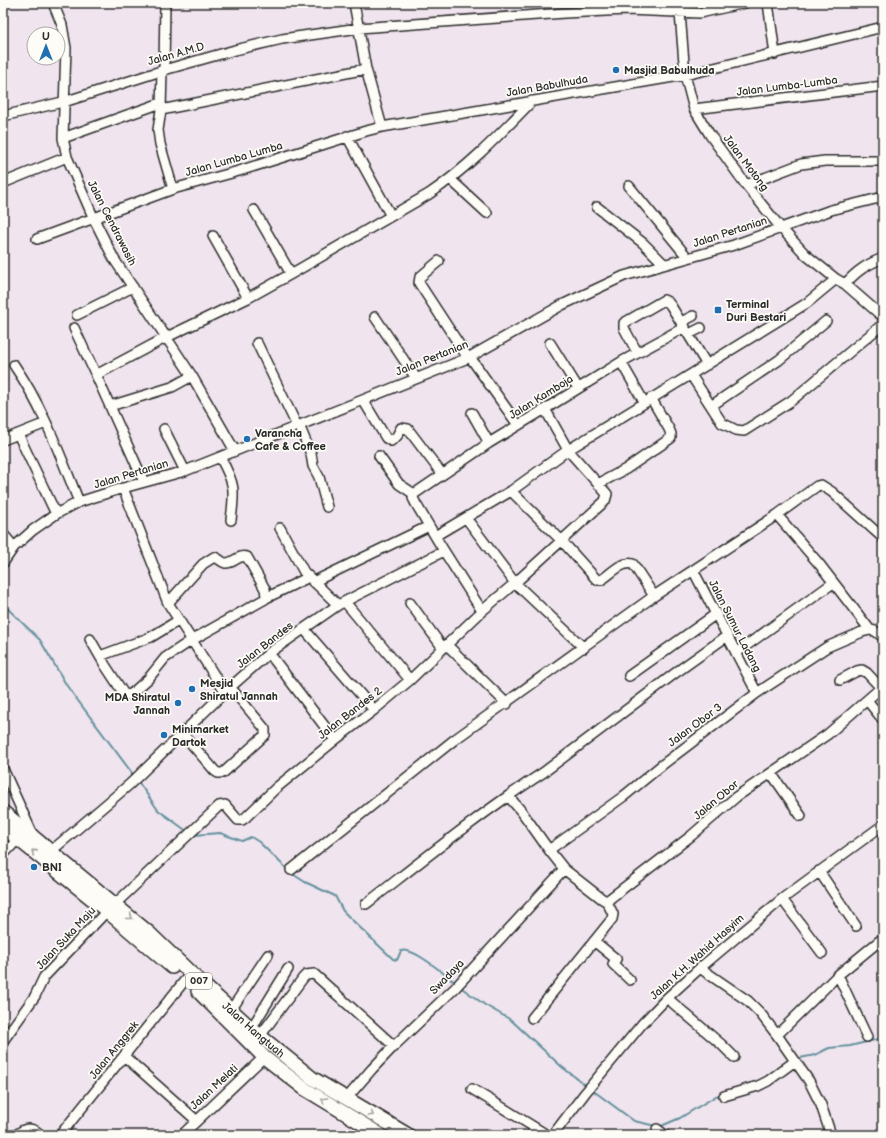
<svg xmlns="http://www.w3.org/2000/svg" width="886" height="1138" viewBox="0 0 886 1138" font-family="'Balsamiq Sans',sans-serif">
	<rect width="100%" height="100%" fill="#f0e4ee"/>
	<filter id="ink" filterUnits="userSpaceOnUse"><feTurbulence type="fractalNoise" baseFrequency=".025" numOctaves="2"/><feDisplacementMap in="SourceGraphic" scale="8" xChannelSelector="R" yChannelSelector="G"/><feConvolveMatrix kernelMatrix="1 2 1 2 8 2 1 2 1" color-interpolation-filters="sRGB"/></filter>
	<g filter="url(#ink)">
		<g fill="none" stroke-linecap="round" stroke-linejoin="round">
			<!-- stream -->
			<path stroke="#65929e" stroke-width="2" d="M3,604L40,640L67,686L135,777
				M137,780L158,810L188,832
				M194,835L220,833L242,841L251,837L259,842L288,870
				M291,873L305,882L335,896L343,911L350,918L393,959L397,960L401,951C414,947 445,975 456,983
				M459,986L485,1005L511,1020L562,1067L588,1087
				M800,1058L815,1055L829,1048L850,1046L883,1038
				M591,1089L634,1121L656,1126
				M659,1127L680,1118L716,1096L722,1094"/>
			<defs>
				<path id="minor" d="M53,3L62,25L66,48L63,138L67,157L94,219L114,259L192,376L235,451
					M354,3L366,69L382,127L685,75L883,27
					M768,3L775,54
					M680,13L685,75L694,109L710,135L746,185L781,228L806,255L836,279L845,284L883,317
					M162,70L161,110L158,130L160,144L173,189
					M164,70L165,3
					M694,109L883,86
					M161,110L366,69
					M3,116L67,101L164,70L235,50L282,39L359,28L565,13L627,10L700,13L745,3
					M347,136L391,216
					M63,138L161,103
					M450,179L487,213
					M3,183L67,157
					M746,185L801,164L825,161H883
					M629,186L688,258
					M597,207L643,243L664,264
					M254,210L291,274
					M213,236L248,298
					M37,239L173,189L239,171L366,131L382,127
					M439,261L420,277L419,283L468,358
					M845,284C858,270 866,265 883,258
					M77,315L133,287
					M375,317L416,378
					M681,322L693,316
					M74,328L96,375L144,482
					M689,334L701,328
					M257,343L297,426
					M550,343L578,388
					M637,352L624,328V323L664,300L668,302L671,306L707,365
					M470,357L518,425
					M621,362L644,402
					M14,365C43,407 60,455 79,502
					M96,375L167,337L248,298L291,274L429,194C469,167 499,135 532,101
					M691,375L722,423L736,430L744,431L791,401L883,324
					M363,400L386,438L391,441L397,436L401,428L408,429L442,474
					M110,406L172,387L192,376
					M711,406L779,360L826,321
					M472,413L489,443
					M299,425L311,454L313,466L319,477L327,507
					M164,429L185,471
					M18,434L56,514
					M3,440L46,423
					M379,456L399,484L414,494
					M220,457C235,484 235,489 231,520
					M598,484L626,469L671,438V434L669,429L651,398
					M123,488L168,603L225,692
					M511,491L562,541L597,580H601C611,574 621,561 633,564L654,596
					M414,494L489,443L545,409L621,362L685,327
					M414,494L413,498L416,504L444,551L482,611
					M777,515L820,565L870,630
					M466,518L515,583L584,648
					M280,528L304,572L338,605
					M3,534L14,547
					M435,536L511,491L568,450L807,303L836,279
					M3,563L14,547L33,530L56,514L79,502L123,488L185,471L468,358L562,305L624,276L734,245L831,210L883,197
					M693,570L757,693
					M313,582L429,526
					M266,598L309,577
					M345,602L410,680
					M410,603L443,648
					M304,629L374,710
					M883,637L875,631L870,630L862,632L827,647L757,693L662,765L624,796L549,850L564,869L601,898L604,900H608L691,836L736,797L828,734L883,686
					M90,639L105,665L124,694L130,695L148,679L165,658L192,640L265,599L266,596L265,589L247,557C238,554 234,564 225,563C221,562 219,558 214,557L203,564L168,603
					M447,645L507,704
					M269,653L335,740
					M736,653L833,583
					M100,656L151,637L179,620
					M629,676L716,614
					M840,680L857,671L862,670L867,673L881,688
					M867,700L883,720
					M182,733L215,771L218,773H223L265,735V729L231,688
					M3,769L33,835
					M771,773L801,816
					M509,797L522,812L549,850
					M50,852L130,784L225,692L269,653L338,605L444,551
					M3,855L18,839
					M291,870L454,740L654,596L777,515L817,486L821,485L832,492L883,538
					M819,871L856,926
					M782,899L822,953
					M366,904C424,859 482,812 544,772L678,671L727,636
					M114,905L219,806L225,805L238,820H242L245,818L276,788L335,740L374,710L410,680L482,611L515,583L605,501L607,494L568,450L545,409
					M594,941L616,959L613,964L630,980
					M700,968L748,1001L760,1013L777,1035L809,1081L821,1105L831,1135
					M838,975L867,1037
					M667,998L722,1045L734,1057
					M231,1010L268,955
					M532,1018L612,919L613,914L606,900
					M251,1029L288,969
					M777,1035L838,975L883,938
					M260,1036L303,978L306,975L314,974L394,1046
					M3,1041L35,996L44,977L107,911
					M124,1056L196,1120
					M472,1089L547,1135
					M724,1096L758,1086L768,1081L795,1061
					M346,1099L372,1069L394,1046L455,988L564,869
					M657,1129L665,1135
					M17,1135C24,1127 33,1127 41,1135
					M60,1135L186,979
					M182,1135L264,1057
					M553,1135L585,1093L642,1024L667,998L700,968L782,899L883,825"/>
				<g id="highway">
					<path id="s1" d="M3,812L149,933L199,981L260,1036L312,1078L408,1135"/>
					<path d="M3,827L107,911L172,967"/>
					<path d="M198,991L264,1057L305,1089L381,1135"/>
				</g>
			</defs>
			<!-- minor casing -->
			<use href="#minor" stroke="#2b2b2b" stroke-width="12"/>
			<!-- highway casing -->
			<use href="#highway" stroke="#2b2b2b" stroke-width="16"/>
			<!-- minor -->
			<use href="#minor" stroke="#fdfcf7" stroke-width="9"/>
			<!-- highway -->
			<use href="#highway" stroke="#fdfcf7" stroke-width="13"/>
		</g>
		<!-- one-way arrows -->
		<defs><path id="oneway-chevron" d="M-2-3.5L2.5 0L-2 3.5" fill="none" stroke-width="1.6" stroke-linecap="round" stroke-linejoin="round"/></defs>
		<g stroke="#9e9e9b">
			<use href="#oneway-chevron" transform="translate(34 852) rotate(-140)"/>
			<use href="#oneway-chevron" transform="translate(130 917) rotate(39)"/>
			<use href="#oneway-chevron" transform="translate(324 1100) rotate(-149)"/>
			<use href="#oneway-chevron" transform="translate(371 1114) rotate(30)"/>
		</g>
	</g>
	<!-- markers -->
	<g fill="#1f6fb2" stroke="#fdfcf7" stroke-width="1.5">
		<circle cx="616" cy="70" r="4"/>
		<rect x="714" y="306" width="8" height="8" rx="2"/>
		<circle cx="247" cy="439" r="4"/>
		<circle cx="192" cy="689" r="4"/>
		<circle cx="178" cy="703" r="4"/>
		<circle cx="164" cy="735" r="4"/>
		<circle cx="34" cy="867" r="4"/>
	</g>
	<g text-anchor="middle" dominant-baseline="central" stroke-width="3.5" stroke-linejoin="round" paint-order="stroke">
		<!-- shield labels -->
		<rect fill="#fdfcf7" stroke="#6a6a68" stroke-width="1" x="186" y="973" width="26" height="16" rx="3"/>
		<g font-size="10" font-weight="bold" fill="#2b2b2b">
			<text x="199" y="981">007</text>
		</g>
		<!-- street labels -->
		<g font-size="11" fill="#2b2b2b" stroke="#fdfcf7">
			<text transform="translate(176 54) rotate(-16)">Jalan A.M.D</text>
			<text transform="translate(547 86) rotate(-10)">Jalan Babulhuda</text>
			<text transform="translate(787 86) rotate(-7)">Jalan Lumba-Lumba</text>
			<text transform="translate(234 159) rotate(-16)">Jalan Lumba Lumba</text>
			<text transform="translate(746 163) rotate(53)">Jalan Motong</text>
			<text transform="translate(112 223) rotate(63)">Jalan Cendrawasih</text>
			<text transform="translate(730 232) rotate(-18)">Jalan Pertanian</text>
			<text transform="translate(432 358) rotate(-22)">Jalan Pertanian</text>
			<text transform="translate(541 397) rotate(-32)">Jalan Kamboja</text>
			<text transform="translate(131 474) rotate(-17)">Jalan Pertanian</text>
			<text transform="translate(735 626) rotate(63)">Jalan Sumur Ladang</text>
			<text transform="translate(265 645) rotate(-38)">Jalan Bandes</text>
			<text transform="translate(350 713) rotate(-38)">Jalan Bandes 2</text>
			<text transform="translate(695 725) rotate(-37)">Jalan Obor 3</text>
			<text transform="translate(716 800) rotate(-40)">Jalan Obor</text>
			<text transform="translate(66 938) rotate(-47)">Jalan Suka Maju</text>
			<text transform="translate(697 957) rotate(-42)">Jalan K.H. Wahid Hasyim</text>
			<text transform="translate(447 977) rotate(-46)">Swadaya</text>
			<text stroke="none"><textPath href="#s1" startOffset="332">Jalan Hangtuah</textPath></text>
			<text transform="translate(114 1050) rotate(-51)">Jalan Anggrek</text>
			<text transform="translate(214 1087) rotate(-43)">Jalan Melati</text>
		</g>
		<!-- poi labels -->
		<g font-size="11" font-weight="bold" fill="#2b2b2b" stroke="#fdfcf7" text-anchor="start">
			<text x="624" y="70">Masjid Babulhuda</text>
			<text x="726" y="304">Terminal<tspan x="726" dy="13">Duri Bestari</tspan></text>
			<text x="255" y="433">Varancha<tspan x="255" dy="13">Cafe &amp; Coffee</tspan></text>
			<text x="200" y="683">Mesjid<tspan x="200" dy="13">Shiratul Jannah</tspan></text>
			<text x="170" y="697" text-anchor="end">MDA Shiratul<tspan x="170" dy="13">Jannah</tspan></text>
			<text x="172" y="729">Minimarket<tspan x="172" dy="13">Dartok</tspan></text>
			<text x="42" y="867">BNI</text>
		</g>
	</g>
	<!-- margin -->
	<rect width="886" height="1138" fill="none" stroke="#fdfcf7" stroke-width="16"/>
	<rect x="8" y="8" width="870" height="1122" fill="none" stroke="#2b2b2b" stroke-width="1.5" filter="url(#ink)"/>
	<!-- north arrow -->
	<g transform="translate(46 46)"><circle r="19" fill="#fdfcf7" stroke="#a9a8a5"/>
	<path d="M0-3L7 15L0 10L-7 15Z" fill="#1f6fb2"/>
	<text y="-6" font-size="11" font-weight="bold" text-anchor="middle" fill="#2b2b2b">U</text>
	</g>
</svg>
